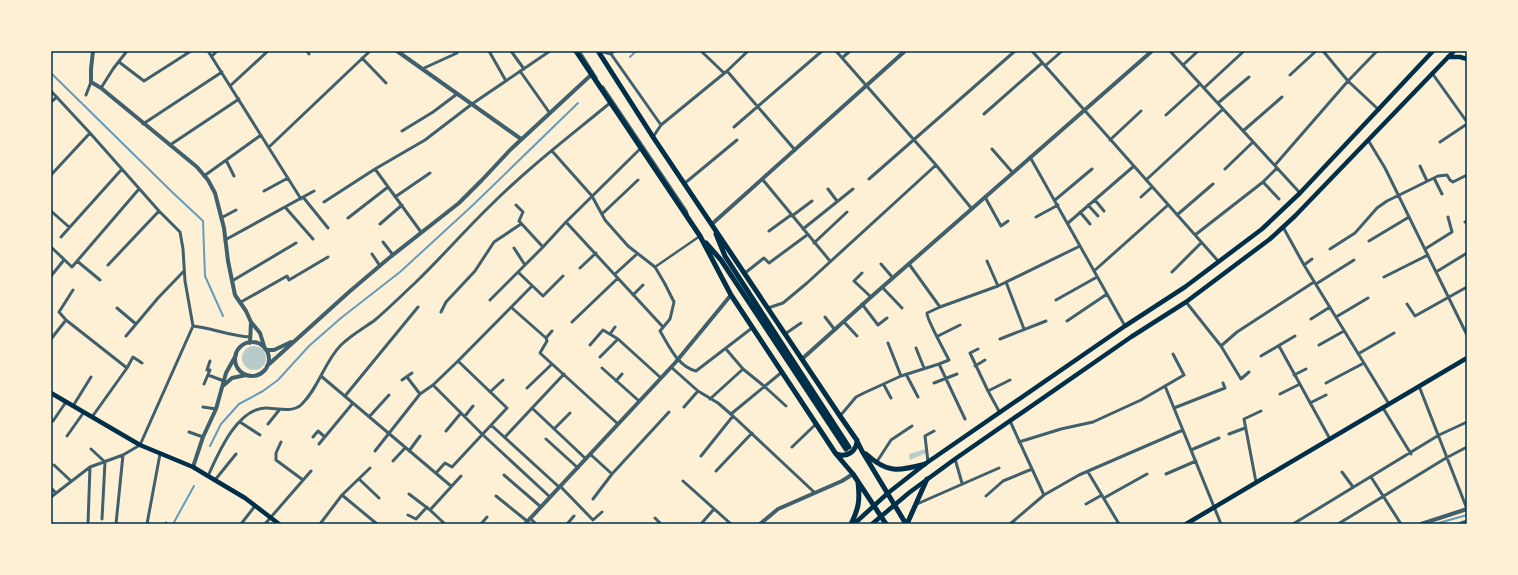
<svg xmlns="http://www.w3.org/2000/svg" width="1518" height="575" viewBox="0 0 1518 575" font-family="Spectral,serif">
	<rect width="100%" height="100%" fill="#fdf0d5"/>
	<!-- green -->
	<path fill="#b9caca" d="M242 358a12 12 0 1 1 24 0a12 12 0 1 1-24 0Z
		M926,449V453L910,460L909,454Z"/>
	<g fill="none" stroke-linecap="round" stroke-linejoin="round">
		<!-- stream -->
		<path stroke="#669bbc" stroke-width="2" d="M630,57L636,51
			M51,73L171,191L203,221L205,276L223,316
			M210,446L221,424L239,404L263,391L278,380L309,346L341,318L400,272L473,205L578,103
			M173,524L194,486
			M1435,524L1467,515"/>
		<!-- service -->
		<path stroke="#3f606c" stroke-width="1.5" d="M580,51L597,78
			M603,86L687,211L688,214"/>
		<!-- pedestrian -->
		<path stroke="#3f606c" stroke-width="2.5" d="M655,267L700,236"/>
		<!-- minor -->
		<path stroke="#3f606c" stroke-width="3" d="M208,51L301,199
			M307,51L309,54
			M489,51L506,81
			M511,51L524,69
			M599,51L611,54L614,51
			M701,51L724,73
			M836,51L936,165L972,209
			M1032,51L1219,262
			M1170,51L1300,193
			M1323,51L1348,81L1379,110
			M611,54L661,125
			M212,56L217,51
			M362,58L386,83
			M842,58L850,51
			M119,62L144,81L191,51
			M1183,65L1198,51
			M1045,66L1062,51
			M422,69L457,53
			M520,71L549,112
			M727,71L795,150
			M1432,73L1467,122
			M1290,75L1316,51
			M230,86L268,51
			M101,88L113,69L127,51
			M1204,88L1244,51
			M51,91L90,133L159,211L180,232L183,249L185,281L193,326L140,445L123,455L90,467L51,497
			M86,95L91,82
			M51,102L57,97
			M1218,103L1249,77
			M984,114L1042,63
			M1166,115L1200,84
			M143,124L222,72
			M734,127L822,51
			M402,131L433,112L457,94
			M1243,131L1282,97
			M653,137L661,125L727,71L748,51
			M1110,140L1141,111
			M1368,140L1385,168L1467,335
			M1440,142L1467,124
			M170,145L239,99
			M269,147L370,51
			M992,149L1013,173
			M552,151L592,196L605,220L628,246L655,267L665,284L674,302L670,319L660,331C669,346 678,367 696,371L752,328
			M1030,157L1125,326
			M226,160L234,176
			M1275,165L1348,81L1377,51
			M1420,166L1427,181
			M375,169L421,232
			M1225,169L1253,142
			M51,175L90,133
			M204,176L261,135
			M1434,178L1442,194
			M869,179L1015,51
			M763,180L830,261
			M1146,180L1223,109
			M1263,182L1279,199
			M685,183L737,140
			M828,189L837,201
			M264,191L288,178
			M303,197L328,228
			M395,197L430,173
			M985,197L1001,226L1008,221
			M1141,197L1152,187
			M1055,200L1092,169
			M1095,200L1104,211
			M324,202L375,169L425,140L472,104L550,51
			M516,205L523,212L519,221L543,247
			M1088,205L1098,216
			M285,207L313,239
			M51,211L69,227
			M1080,212L1090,224
			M602,214L638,180
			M1177,215L1213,184
			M792,216L812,201
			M1036,217L1058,205
			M221,218L236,210
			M348,218L388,187
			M566,222L663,327
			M1465,222L1467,221
			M1068,223L1134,166
			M380,224L402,205
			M1283,227L1304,265L1389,404
			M803,229L853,189
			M769,231L791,215
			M1195,235L1263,182L1277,168
			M61,237L122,169
			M225,240L314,191
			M1369,241L1409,217
			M383,242L393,255
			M814,243L847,212
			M51,247L72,267L139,189
			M514,248L525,265
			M1330,249L1355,233L1377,208L1387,201L1438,176L1447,175L1450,180L1453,182L1467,175
			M1425,249L1452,232L1448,217
			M372,254L380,266
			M77,261L100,280
			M987,261L998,286
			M881,264L893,278
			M909,264L940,307
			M108,265L159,211
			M1304,265L1312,259
			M580,268L596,253
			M1094,271L1168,205
			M518,272L543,296L563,276
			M1172,272L1201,243
			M1436,272L1467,253
			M745,273L764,258L769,263L807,235
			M862,273L854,281L871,297
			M615,274L637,254
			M51,276L64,260
			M1384,277L1428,255
			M232,281L296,243
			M1006,282L1024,329
			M1316,284L1354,260
			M882,287L902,308
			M633,295L643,285
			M490,300L543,247L566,222L641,148
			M1056,300L1097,277
			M241,302L287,276L289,280L328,257
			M1186,302L1221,346L1241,379L1249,372
			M862,304L878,325L887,318
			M1407,304L1415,316L1467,287
			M117,308L136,324
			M512,308L546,338
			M768,308L783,303L807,283L936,165
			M441,312L446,302L475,271L494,242L521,224
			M825,317L835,330
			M1336,317L1368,298
			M1311,319L1330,307
			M66,320L59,312L73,290
			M1067,321L1107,294
			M572,322L618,278
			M844,322L857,336
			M193,326C212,328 230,336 250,337
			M552,331L546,338L547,341L540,353L618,424
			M610,334L615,327
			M785,334L801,323
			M126,336L158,298L184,271
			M938,336L960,325
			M51,339L66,320L127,368L92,417
			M1000,339L1046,321
			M888,343L901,376
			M590,345L603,330L618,339L661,378
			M1319,345L1344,331
			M1221,346L1237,332L1314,282
			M1279,346L1330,439
			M916,348L924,368
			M726,349L743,369L764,386L786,406
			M978,349L970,353L988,391L1000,413
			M1358,354L1394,333
			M1261,356L1295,336
			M600,357L618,339
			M939,364L965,419
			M975,366L985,360
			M671,367L698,391L718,403L733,416L814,492
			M127,368L133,357L142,363
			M602,368L639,401
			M906,374L918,397
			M208,375L224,381
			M1294,375L1306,369
			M321,376L451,486
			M407,377L420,394
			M402,380L412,373
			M616,381L622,374
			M934,383L957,374
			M1326,383L1364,363
			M204,384L210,370H207L210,361
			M433,385L482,434L550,497
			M884,385L891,398
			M1165,386L1221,524
			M1419,386L1467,509
			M527,388L552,364
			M988,391L1010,380
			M490,392L503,380
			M1280,394L1300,384
			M345,396L418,307
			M710,399L743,369
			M1310,403L1326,395
			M73,406L91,377
			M203,407L216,409
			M684,407L698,391
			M532,408L586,459
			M1174,408L1225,388L1223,383
			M1383,408L1411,454
			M731,414L782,372
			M465,416L473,406
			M840,416L856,397L866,392L901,376L939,364L949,360C945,352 926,318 927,313L940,307L998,286L1080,246
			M369,417L389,395
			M51,419L53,421L66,402
			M1010,421L1044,495
			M240,422L260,435
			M268,424L280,409
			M491,425L559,487
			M554,429L570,413
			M446,431L461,413
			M189,432L203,437
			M1229,434L1245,428
			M67,436L84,412
			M313,437L318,431L325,437
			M505,437L564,374
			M546,439L578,468
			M281,442L276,453V460L303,480
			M1019,442L1061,429L1093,422L1141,400L1184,375L1173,354
			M319,444L353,403
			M792,447L816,424
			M91,449L105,462L102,519
			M1191,450L1219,438
			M375,451L420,394L433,385L458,361L532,286
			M409,451L420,436
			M590,454L612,474
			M701,456L733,416
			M955,459L962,483
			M393,461L405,448
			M928,462L925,436L934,431
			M876,463L891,440L912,426
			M54,465L71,481
			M716,471L752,433
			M1088,472L1119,524
			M1342,472L1353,487
			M436,473L445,463L452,467L507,408L458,361
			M1166,474L1196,461
			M504,475L541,507
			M208,476C218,454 237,408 266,408C276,408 292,413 301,405C319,388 324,362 341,345C351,335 364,328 375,320C389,308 402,295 415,283C441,258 465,230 491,205C528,168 570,136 610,103
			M1371,477L1401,524
			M359,479L379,498
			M215,480L236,454
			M683,481L731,524
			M1256,482L1244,419L1261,411
			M560,486L593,520L602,512
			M51,488L56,493
			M409,494L430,510L445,524
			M342,495L377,524
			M496,496L527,521
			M986,496L1003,481L1032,469
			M1104,498L1147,474
			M593,499L612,474L669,412
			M917,504L999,468
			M1086,504L1102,495
			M430,510L461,476
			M408,515L416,519L427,507
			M530,518L536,524
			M655,518L661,524
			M88,524L90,467
			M116,524L123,455
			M147,524L160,454
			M165,524L166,523
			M241,524L255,506
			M265,524L311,471
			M320,524L342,495L370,468
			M481,524L487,517
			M567,524L574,516
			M701,524L714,509
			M1010,524L1044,495L1079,475L1183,430
			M1293,524L1439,435L1467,422
			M1338,524L1446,458L1467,447
			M1458,524L1467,521"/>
		<!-- tertiary -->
		<path stroke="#3f606c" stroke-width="4" d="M93,51L91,69V82L101,88L197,167L208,180L215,193L224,228L228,261L235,295L246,311L251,322L250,343
			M397,51L521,139
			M712,224L905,51
			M251,322L260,333L265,349
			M235 359a17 17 0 1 1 34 0a17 17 0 1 1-34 0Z
			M266,350H274L291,342
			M802,359L871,297L1152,51
			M267,366L349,292L389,258L459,203L482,180L510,150L591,75
			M224,385L232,378L246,375
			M193,467L203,437L216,409L226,373L236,355
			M525,524L675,363L731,295
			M760,524L778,509L842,481L853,474
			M1421,524L1467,509"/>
		<!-- secondary -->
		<path stroke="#003049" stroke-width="4.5" d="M1448,57H1460L1467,59
			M51,393L140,445L193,467L208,476L245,498L279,524
			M854,524L888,493L925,464L1125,326L1185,287L1262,229L1300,193L1433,51
			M872,524L910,492L955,459L1131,337L1186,302L1270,239L1295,216L1454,51
			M1186,524L1467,358"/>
		<!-- primary -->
		<path stroke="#003049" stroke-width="5" d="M576,51L700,236L731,295L836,454L853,474L886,524
			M598,51L653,137L840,416L856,439L862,451L906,524
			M716,234L725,256L849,447
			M706,243L721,260L846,449
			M837,454C847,458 857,451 857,440
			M866,454C888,474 898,471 925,464
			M851,524C859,508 860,500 858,482
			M907,524L927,479"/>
	</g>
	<!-- border -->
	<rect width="1518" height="575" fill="none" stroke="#fdf0d5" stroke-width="104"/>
	<rect x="52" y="52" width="1414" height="471" fill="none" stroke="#003049" stroke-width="1.5"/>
</svg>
